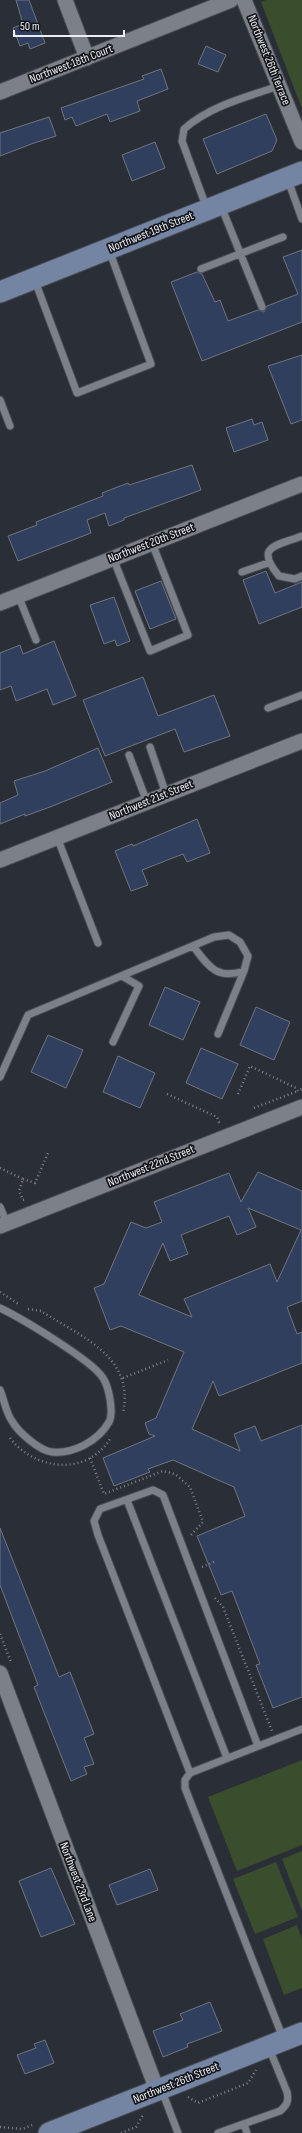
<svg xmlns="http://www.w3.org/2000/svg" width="302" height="2133" viewBox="0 0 302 2133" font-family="'Sofia Sans Condensed',sans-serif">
	<rect width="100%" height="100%" fill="#2a2e36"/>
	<!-- green -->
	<path fill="#3a4d2d" d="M266,0H302V109L261,2Z
		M302,1760V1845L237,1871L208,1797Z
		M302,1851V1911L282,1859Z
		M276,1862L298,1917L255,1934L233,1879Z
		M297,1925L302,1939V1988L284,1995L263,1939Z"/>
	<!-- building -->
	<path fill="#303f5d" stroke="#70757f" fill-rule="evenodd" d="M16,0H29L45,43L30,49L28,43L20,46L13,28L23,24Z
		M206,46L226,55L218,72L198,64Z
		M161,69L168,89L137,101L140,111L110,122L107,114L76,126L72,117L65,120L61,108L144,79L142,76Z
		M266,114L277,140L272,151L217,174L203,139Z
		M49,117L56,136L34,143L0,156V133Z
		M155,142L165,168L132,181L122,155Z
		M302,250V322L202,361L171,282L197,272L202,274L215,302L220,300L228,321L258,310L264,312L267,306L298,294L283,257Z
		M302,355V420L291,424L268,366Z
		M252,419L254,425L262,422L268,440L234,452L226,428Z
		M192,465L201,490L124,518V520L109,526L105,513L87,520L91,533L18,561L8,536L37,525L36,522L103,496L102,493L128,483L129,485Z
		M266,571L275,593L302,582V607L259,624L243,580Z
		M161,581L176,619L150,629L135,591Z
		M114,597L130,641L117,646L115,640L104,644L90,605Z
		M54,641L76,696L53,705L47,689L16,701L11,686L0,690V653L20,645L23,654Z
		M143,677L158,716L214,695L230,736L184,752L175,729L105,756L83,700Z
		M98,748L112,782L50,807L25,816V814L0,824V803L18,795L14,781L45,771Z
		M197,819L210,853L187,862L183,854L142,870L148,885L131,891L115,851L132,844L133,846Z
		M165,987L200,1002L183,1040L149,1025Z
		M256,1007L290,1022L274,1060L240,1045Z
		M48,1035L83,1050L66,1088L31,1072Z
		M201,1048L238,1064L222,1099L186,1083Z
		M118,1056L155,1073L140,1108L103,1092Z
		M258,1172L302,1191V1301L287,1307L297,1334L302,1332V1363L219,1396L213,1381L192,1429L240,1451L234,1434L255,1426L261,1441L302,1425V1697L273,1708L256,1665L260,1664L232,1591L221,1595L197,1536L245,1516L234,1487L173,1460L148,1469L150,1472L114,1486L103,1458L155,1436L149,1434L145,1423L156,1418L184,1352L121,1326L110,1330L94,1288L104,1284L131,1222L146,1228L162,1222L154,1202L229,1173L241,1202ZM248,1208L301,1230L277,1282L270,1264L184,1299L192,1317L139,1295L163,1243L170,1261L188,1254L181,1235L229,1216L237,1235L256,1227Z
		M0,1528L59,1677L70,1672L94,1734L84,1738L94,1764L84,1767L87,1774L71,1781L34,1687L38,1685L0,1585Z
		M51,1868L75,1924L41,1937L19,1881Z
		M150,1869L158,1890L117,1905L109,1885Z
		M210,2002L222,2031L187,2044L188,2047L163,2057L153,2031L183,2020L180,2014Z
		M45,2040L54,2063L25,2074L17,2055L36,2048L34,2044Z"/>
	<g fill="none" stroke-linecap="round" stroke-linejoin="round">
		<defs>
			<path id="lane" d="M288,180L302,219
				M221,206L262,307
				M207,209L182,141L184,129C210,106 246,97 279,86
				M201,269L283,237
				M35,281L77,393L151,364L109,250
				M0,400L10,426
				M302,536C276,546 254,546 279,576L295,579L302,576
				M113,558L150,651L188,635L152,543
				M242,572L268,563
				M18,595L36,640
				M268,708L302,695
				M150,747L166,794
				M129,755L147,802
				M57,837L98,943
				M218,1034L244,971
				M113,1042L139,986L122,976
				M0,1077L28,1015L214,937L229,935L240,942L248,956L244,971C217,980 209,967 193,946
				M0,1207L7,1223
				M0,1308C21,1318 93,1361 103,1378C109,1387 114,1413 109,1422C98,1441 74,1454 52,1452C40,1451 18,1432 12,1421C6,1413 4,1399 0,1390
				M127,1500L227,1758
				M190,1773L98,1535L94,1521L100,1509L153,1490L163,1495L258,1746
				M283,2038L185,1788V1780L190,1773L302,1729
				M162,2091L178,2133
				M244,2124L247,2133
				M218,2133L280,2111C287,2105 289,2101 287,2092L269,2048"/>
			<path id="street" d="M65,0L87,58
				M244,0L302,142
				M0,92L231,0
				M0,603L302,484
				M0,860L302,741
				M0,1226L302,1107
				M0,1673L157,2090"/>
			<path id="secondary" d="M0,292L302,172
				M49,2133L302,2033"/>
		</defs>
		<!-- lane casing -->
		<use href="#lane" stroke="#464a51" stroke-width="9"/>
		<!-- street casing -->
		<use href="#street" stroke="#464a51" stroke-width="17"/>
		<!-- secondary casing -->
		<use href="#secondary" stroke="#464a51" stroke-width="23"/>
		<!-- path -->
		<path stroke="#80838b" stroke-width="2.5" stroke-dasharray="1 3" stroke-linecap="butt" d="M167,1094L217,1117L219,1122H222
			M238,1094L250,1066L296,1088L298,1091L302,1089
			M254,1108L298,1091
			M0,1168L23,1179L19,1191L23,1200L26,1199
			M23,1179L35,1183L48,1153
			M0,1292L20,1305
			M28,1309L41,1311C81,1337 135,1356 123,1413
			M123,1378L168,1360
			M10,1438C34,1470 86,1477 110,1439
			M90,1458L104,1494L163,1471L175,1474L190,1487L203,1522L190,1536
			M202,1567L214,1562
			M215,1598L223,1607L272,1731
			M0,1634L11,1662
			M188,2097L198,2103L248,2083L256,2070
			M0,2127L22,2129L35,2124
			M121,2133L136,2127L143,2115"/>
		<!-- lane -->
		<use href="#lane" stroke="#7b8089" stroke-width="7"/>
		<!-- street -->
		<use href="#street" stroke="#7b8089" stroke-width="15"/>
		<!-- secondary -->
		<use href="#secondary" stroke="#7484a3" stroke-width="21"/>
	</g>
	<g text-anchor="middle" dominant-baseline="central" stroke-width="3.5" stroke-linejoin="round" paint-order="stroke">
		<!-- street labels -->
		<g font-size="12" fill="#eaedf3" stroke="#14161a">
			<text transform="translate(269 60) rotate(68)">Northwest 26th Terrace</text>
			<text transform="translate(71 64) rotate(-21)">Northwest 18th Court</text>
			<text transform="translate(151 232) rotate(-22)">Northwest 19th Street</text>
			<text transform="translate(151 543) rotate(-21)">Northwest 20th Street</text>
			<text transform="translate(151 800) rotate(-22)">Northwest 21st Street</text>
			<text transform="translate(151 1166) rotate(-22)">Northwest 22nd Street</text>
			<text transform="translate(78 1882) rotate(69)">Northwest 23rd Lane</text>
			<text transform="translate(176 2083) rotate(-22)">Northwest 26th Street</text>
		</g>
	</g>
	<!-- scale -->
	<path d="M14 30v6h110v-6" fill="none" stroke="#eaedf3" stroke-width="2"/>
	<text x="20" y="30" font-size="12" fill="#eaedf3" stroke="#14161a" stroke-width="3" paint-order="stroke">50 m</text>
</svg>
